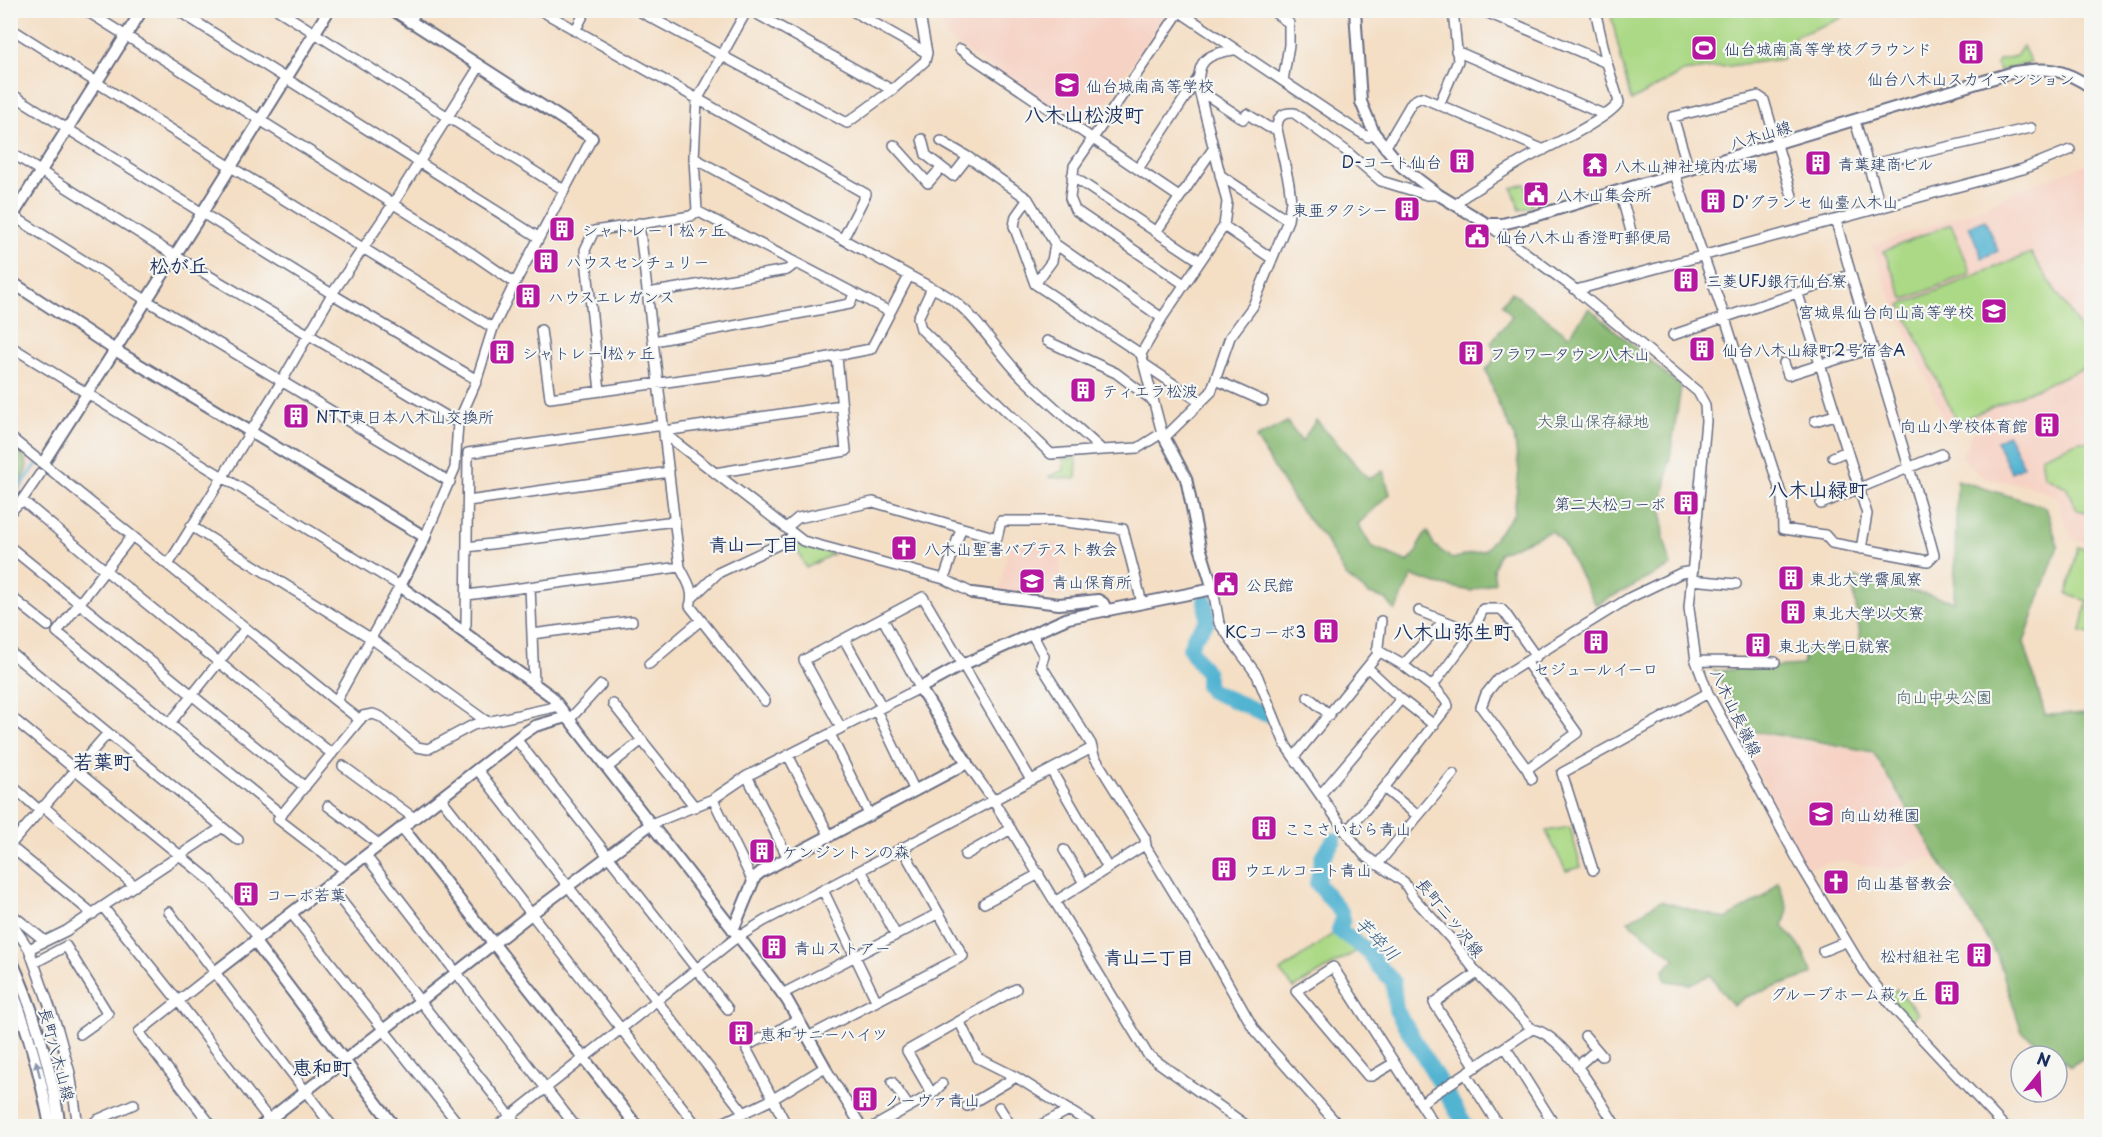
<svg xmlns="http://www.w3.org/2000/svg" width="2102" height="1137" viewBox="0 0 2102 1137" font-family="'Playpen Sans','Klee One',sans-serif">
	<rect width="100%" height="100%" fill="#f6f6f2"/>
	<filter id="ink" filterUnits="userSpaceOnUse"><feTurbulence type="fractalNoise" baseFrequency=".0167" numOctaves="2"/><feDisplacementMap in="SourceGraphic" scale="12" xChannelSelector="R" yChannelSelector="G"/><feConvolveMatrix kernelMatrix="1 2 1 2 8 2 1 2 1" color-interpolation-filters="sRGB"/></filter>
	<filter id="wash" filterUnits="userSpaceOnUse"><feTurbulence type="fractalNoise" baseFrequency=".008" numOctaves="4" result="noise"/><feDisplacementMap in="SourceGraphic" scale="24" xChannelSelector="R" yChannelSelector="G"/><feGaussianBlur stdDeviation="1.35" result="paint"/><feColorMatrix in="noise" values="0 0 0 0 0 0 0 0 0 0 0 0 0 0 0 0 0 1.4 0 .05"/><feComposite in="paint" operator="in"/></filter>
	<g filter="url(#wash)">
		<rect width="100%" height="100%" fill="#f4dec4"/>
		<!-- built -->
		<path fill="#f6d2c4" d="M937,11H1168L1086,132L948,39Z
			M2091,162V544L2072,539L2055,496L2027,485L1983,478L1962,456L1972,433L1985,427L1981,416L1948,429L1888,290L1872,246L1978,209L2025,188Z
			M10,440L41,465L10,506Z
			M1060,543V564L1065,596L1056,598L999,593L1009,544Z
			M1736,730L1871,754L1935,856L1889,870L1841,861L1806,867Z"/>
		<!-- green -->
		<path fill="#acd986" stroke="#648472" stroke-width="1.5" d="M1840,10L1842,18L1796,36L1782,59L1683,72L1631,101L1610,11Z
			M2023,46L2031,63L1999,71L1997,64L1999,60L2016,56Z
			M1525,184L1533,206L1520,210L1512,188Z
			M1951,224L1971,273L1904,300L1884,251Z
			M2031,253L2091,345V365L1957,422L1901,305Z
			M2079,441L2091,442V513L2077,510L2066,487L2044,476L2041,457Z
			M1063,458L1077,459L1076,479L1048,477L1064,470Z
			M794,543L833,554L806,568Z
			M2078,547L2091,551V634L2081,632L2087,601L2067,594Z
			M1570,827L1581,867L1566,871L1546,831Z
			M1334,933L1357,951L1294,988L1280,972Z
			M1897,989L1918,1014L1909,1021L1889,996Z"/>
		<!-- forest -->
		<path fill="#89b973" stroke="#527468" stroke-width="1.5" d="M1512,292L1569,336L1589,308L1681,387L1662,507L1664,538L1671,566L1596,605L1561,540L1551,531L1499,553L1493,569L1495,582L1471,591L1437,584L1412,576L1395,611L1386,599L1369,594L1346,576L1324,538L1297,506L1256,438L1287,422L1302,442L1316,420L1369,479L1383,471L1390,494L1358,524L1371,546L1408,562L1418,551V546L1427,531L1434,545L1452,559L1485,550L1514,513L1519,471L1514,435L1499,406L1486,370L1497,356L1491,342L1512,316L1502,304Z
			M11,444C37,464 27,470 11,494Z
			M1957,480L2046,507L2058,546L2024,642L2045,715L2091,713V1053L2071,1066L2022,1032L1997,955L1873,752L1811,740L1750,731L1714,671L1803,665L1806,646L1862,651L1852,577L1954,601Z
			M1778,881L1788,909L1783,926L1801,948L1813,974L1746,997L1733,1006L1710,975L1690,984L1666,981L1663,971L1676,959L1628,921L1660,901L1726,919L1764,897Z"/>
		<!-- water -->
		<path fill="#53b4d2" stroke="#377298" stroke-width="1.5" d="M1985,220L1998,251L1982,258L1969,226Z
			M2008,435L2024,466L2011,472L1996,441Z"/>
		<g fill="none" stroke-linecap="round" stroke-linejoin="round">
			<!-- stream -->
			<path stroke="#53b4d2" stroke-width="3" d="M10,500L37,464"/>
			<!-- river -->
			<path stroke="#53b4d2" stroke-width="16" d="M1205,601L1208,621L1194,637L1190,649L1207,673V685L1211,691L1265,714
				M1334,840L1322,858L1317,883L1341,912L1343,919L1339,930L1369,952L1377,965L1393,981L1396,1010L1466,1126"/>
		</g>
	</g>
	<g filter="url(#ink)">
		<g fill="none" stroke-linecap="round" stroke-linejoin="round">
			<defs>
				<path id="minor" d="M85,10L470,252L515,283
					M177,10L538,237
					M278,10L564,190
					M540,10L866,194L843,239
					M637,10L847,123L892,90L925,61L927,53L851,10
					M747,10L697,100L694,158L932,288C972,304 993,349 1023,378C1049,403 1076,426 1102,450L1138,448L1162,433L1141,354L1162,318L1224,226L1227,202L1199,90C1196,61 1206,54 1233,50
					M750,10L892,90
					M919,10L927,53
					M1177,10L1350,126L1368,137L1374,133
					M1271,10L1289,23V45L1283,81
					M1481,10L1607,63
					M1179,12L1074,166L1070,198L1075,210L1184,284
					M10,28L231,167L493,328
					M575,31L586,10
					M960,49L1179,197
					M1456,51L1605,115
					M1199,90L1243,119L1247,114L1268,127L1277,129
					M10,93L332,294L477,380
					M1439,105L1458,61L1453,10
					M1855,121L1881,208
					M922,139L926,155L953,176L968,157L1028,199L1055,244L1162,318
					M941,141L968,157
					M894,145L928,183L941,168
					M1385,148L1412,102L1421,97L1544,150
					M10,152L174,255L458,423
					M1868,165L2031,128
					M1138,169L1198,78
					M1689,170L1673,117L1758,96L1764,100L1792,196
					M1220,175L1288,220
					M1675,175L1725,318L1782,497L1783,529L1825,535L1832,543L1928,561L1934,555C1904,443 1866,333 1836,221
					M1072,176L1200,261
					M1620,191L1632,235
					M1028,199L1016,216L1014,226L1035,284L1141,354
					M1457,204L1465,196C1486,183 1507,169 1529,157C1548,147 1609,119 1619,102L1607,63L1595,10
					M697,211L890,312
					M10,214L146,300L450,482
					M639,223L680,567C687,581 695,591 690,606L765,701
					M1487,224L1576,290L1698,392L1705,405L1706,421L1689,608L1696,661L1708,693L1800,864L1865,972L1897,1012L2004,1126
					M1224,226L1271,258
					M1156,232L1213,149
					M1035,284L1052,261L1055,244
					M932,288L918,318L921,329L1051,454L1102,450
					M1576,290L2023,169L2070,150
					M648,293L787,270L796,263
					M1798,294L1867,514L1861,549
					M541,330L550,398L783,366L871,349L909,276
					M1673,335L1850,275
					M654,341L850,304L854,294
					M1047,341L1116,373L1152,400
					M10,346L400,586L336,701L10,437
					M1784,363L1788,375L1873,348
					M1144,364L1200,402
					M1216,380L1263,401
					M600,391L585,250L594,231L691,216L697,211L694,158
					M1815,421L1835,415
					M664,431L842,405
					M665,434L803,541L944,579L972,593
					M1164,438L1211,392L1230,337L1253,306L1288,220L1291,201L1289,184L1277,129C1277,117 1282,112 1294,113L1345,150L1381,181L1427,195H1439
					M1833,457L1847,451
					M715,473L846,451L837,357
					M22,500L105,570L332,754
					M468,501L669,472
					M1821,504L1942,454
					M10,512L22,500L40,474
					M191,526L372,639L486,721
					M786,528L798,518L873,502L997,538L1001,521H1057L1123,529L1142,603
					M132,536L57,632L282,815
					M425,537L455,468L458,423L476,382L493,328L515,283L592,138
					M10,547L305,787
					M467,547L675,521
					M168,565L282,381L332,294L393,204L479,67
					M944,579L961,529
					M1691,580L1736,584
					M530,587L534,683
					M1213,589L1219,623L1257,675L1286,746L1346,832L1364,855L1404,882L1413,897L1451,939L1477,973L1532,1029C1564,1034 1599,1100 1616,1126
					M467,595L680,567
					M10,596L48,626
					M693,597L718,573L788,540L794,534
					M1419,611L1473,632
					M463,632L466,625L468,453L663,425
					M532,634L632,621
					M1032,634L1044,656L1041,665L1091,744L1094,756L1145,838L1146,847L1214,959L1255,1031L1339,1126
					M844,639L882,707
					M1377,650L1403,665L1436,690
					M10,652L238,840
					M1696,661L1775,662
					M1527,663L1577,733L1527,769
					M649,664L701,620
					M1403,665L1444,621
					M1368,668L1401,699L1434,725
					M1308,697L1330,715
					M336,701L360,720
					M613,704L695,807
					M876,710L915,791
					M10,716L211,881L259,938
					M569,720L601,685
					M170,723L246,628
					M841,728L804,660L923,597L1031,780
					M830,734L870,816
					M516,739L728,1009
					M788,755L830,837
					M1295,756L1377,655L1381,621
					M967,763L993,800L1148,1055L1247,1126
					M343,766L414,818
					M607,768L642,740
					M477,769L744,1113
					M1051,770L1108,868
					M747,776L788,858
					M1532,779L1527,769L1481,707L1486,694L1498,679L1629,598L1681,573L1693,571
					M10,784L39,810
					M1384,788L1418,816
					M1321,794L1401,699
					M440,797L697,1126
					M713,799L753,882
					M43,806L135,886
					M328,806L380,845
					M651,824L713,799L747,776L920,688L883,619
					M1346,832L1384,788L1448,706C1446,696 1436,694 1434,684L1473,632L1483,609H1501L1505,613L1536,657
					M10,845L108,733
					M10,846L93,914
					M1064,850L1084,883
					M965,855L1011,829
					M366,856L575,1126
					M1377,865L1453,774
					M861,870L896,935
					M1593,870L1562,773L1708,693
					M346,871L278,819L363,716L373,714L381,717L417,747L428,749L473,725L559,706
					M329,885L518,1126
					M823,890L876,1000
					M1056,901L1146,844
					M984,903L1039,874
					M103,907L179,1002L274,1126
					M169,912L332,1126
					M10,913L45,941
					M291,913L460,1126
					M10,921L29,949L58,1030L70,1073L78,1126
					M29,949L66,931L221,828
					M1823,951L1845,942
					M34,963L66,946L108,1014L80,1034
					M782,994L939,913
					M960,1023L978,1058L1016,1077L1094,1126
					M1585,1036L1602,1056
					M808,1037L963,956L902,848
					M1506,1048L1555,1126
					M1394,1063L1372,1076H1368L1296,991L1333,967L1435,1126
					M1578,1066L1596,1050
					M1476,1067L1434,1003L1477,973
					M1466,1074L1499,1126
					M892,1082L909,1107
					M932,1094L907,1051L1016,989
					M1421,1103L1532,1029
					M967,1106L1016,1077
					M999,1107L1011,1126
					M90,1126L97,1120L134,1104
					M212,1126L139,1032L215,972
					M498,1126L732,941L764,921L823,890L1092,748
					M716,1126L773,1099L825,1067L861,1126
					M787,1126L747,1050V1046L761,1038L768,1037L797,1019
					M875,1126L932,1094L942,1084
					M1039,1126L1069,1110"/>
				<path id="tertiary" d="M393,10L592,138
					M1355,10L1361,102L1374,133L1402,167L1439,195L1487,224H1502L1535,216L2014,72C2047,67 2063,68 2092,88
					M410,22L416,10
					M10,220L142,10
					M10,281L115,350L425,537L400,586L551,696L770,977L787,1000L825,1067
					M43,463L202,213L329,10
					M972,593L1059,604L1098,600L1103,603L1107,611
					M402,827L637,1126
					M733,930L755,877L761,872L967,763L920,688L962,665L1068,618L1213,589L1200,547L1186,478L1162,433
					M254,941L394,1126
					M10,957C35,1011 51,1068 60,1126
					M215,972L523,734L535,726L567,717
					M10,985C29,1031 41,1078 50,1126
					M261,1126L531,914L651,824"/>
			</defs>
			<!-- minor casing -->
			<use href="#minor" stroke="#676c82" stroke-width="12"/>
			<!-- tertiary casing -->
			<use href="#tertiary" stroke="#676c82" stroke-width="14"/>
			<!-- minor -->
			<use href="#minor" stroke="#fff" stroke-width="9"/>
			<!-- tertiary -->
			<use href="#tertiary" stroke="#fff" stroke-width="10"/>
		</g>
		<!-- one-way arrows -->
		<defs><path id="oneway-solid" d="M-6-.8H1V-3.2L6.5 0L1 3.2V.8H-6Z" transform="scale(1.5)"/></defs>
		<use fill="#8d97ae" href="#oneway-solid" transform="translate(38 1069) rotate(-105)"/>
	</g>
	<!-- icons -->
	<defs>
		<symbol id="stadium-square" viewBox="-11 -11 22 22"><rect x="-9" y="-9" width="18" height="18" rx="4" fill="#b5179e" stroke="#f6f6f2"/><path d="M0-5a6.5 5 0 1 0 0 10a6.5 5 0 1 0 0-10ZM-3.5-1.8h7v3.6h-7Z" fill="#fff"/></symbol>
		<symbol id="building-square" viewBox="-11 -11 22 22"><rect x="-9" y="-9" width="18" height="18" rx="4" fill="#b5179e" stroke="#f6f6f2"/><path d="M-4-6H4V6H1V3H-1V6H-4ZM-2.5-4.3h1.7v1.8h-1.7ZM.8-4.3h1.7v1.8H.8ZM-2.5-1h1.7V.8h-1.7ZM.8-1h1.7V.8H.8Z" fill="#fff"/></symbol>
		<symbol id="school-square" viewBox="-11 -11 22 22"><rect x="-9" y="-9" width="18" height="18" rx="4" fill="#b5179e" stroke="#f6f6f2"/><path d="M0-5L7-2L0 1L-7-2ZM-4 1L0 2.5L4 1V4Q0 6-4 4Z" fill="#fff"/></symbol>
		<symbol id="temple-square" viewBox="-11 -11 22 22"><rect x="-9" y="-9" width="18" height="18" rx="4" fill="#b5179e" stroke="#f6f6f2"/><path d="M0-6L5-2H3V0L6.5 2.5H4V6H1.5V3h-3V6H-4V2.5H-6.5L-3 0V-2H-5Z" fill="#fff"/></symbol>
		<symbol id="civic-square" viewBox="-11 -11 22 22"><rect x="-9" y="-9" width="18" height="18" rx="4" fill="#b5179e" stroke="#f6f6f2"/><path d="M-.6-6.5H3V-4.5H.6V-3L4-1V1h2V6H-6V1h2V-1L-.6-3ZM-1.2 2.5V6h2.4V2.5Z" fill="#fff"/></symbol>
		<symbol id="church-square" viewBox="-11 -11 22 22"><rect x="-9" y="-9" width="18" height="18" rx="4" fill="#b5179e" stroke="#f6f6f2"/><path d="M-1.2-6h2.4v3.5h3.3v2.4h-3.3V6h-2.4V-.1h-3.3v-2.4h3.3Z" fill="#fff"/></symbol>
	</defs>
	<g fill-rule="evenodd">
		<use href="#stadium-square" x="1689" y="33" width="30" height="30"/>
		<use href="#building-square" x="1956" y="37" width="30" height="30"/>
		<use href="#school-square" x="1052" y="70" width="30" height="30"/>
		<use href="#building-square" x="1447" y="146" width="30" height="30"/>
		<use href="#building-square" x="1803" y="148" width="30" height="30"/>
		<use href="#temple-square" x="1580" y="150" width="30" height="30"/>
		<use href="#civic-square" x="1521" y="179" width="30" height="30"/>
		<use href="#building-square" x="1698" y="186" width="30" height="30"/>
		<use href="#building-square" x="1392" y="194" width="30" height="30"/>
		<use href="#building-square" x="547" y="214" width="30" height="30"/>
		<use href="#civic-square" x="1462" y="221" width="30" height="30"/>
		<use href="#building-square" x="531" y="246" width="30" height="30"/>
		<use href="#building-square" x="1671" y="265" width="30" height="30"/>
		<use href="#building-square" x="513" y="281" width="30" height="30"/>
		<use href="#school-square" x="1979" y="296" width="30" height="30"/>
		<use href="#building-square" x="1687" y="334" width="30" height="30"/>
		<use href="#building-square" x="487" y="337" width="30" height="30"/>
		<use href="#building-square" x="1456" y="338" width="30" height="30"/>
		<use href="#building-square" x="1068" y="375" width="30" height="30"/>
		<use href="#building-square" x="281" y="401" width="30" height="30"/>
		<use href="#building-square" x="2032" y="410" width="30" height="30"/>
		<use href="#building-square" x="1671" y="488" width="30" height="30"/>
		<use href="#church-square" x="889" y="533" width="30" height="30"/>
		<use href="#building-square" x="1776" y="563" width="30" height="30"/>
		<use href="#school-square" x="1017" y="566" width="30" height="30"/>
		<use href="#civic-square" x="1211" y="569" width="30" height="30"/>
		<use href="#building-square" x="1778" y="597" width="30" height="30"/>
		<use href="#building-square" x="1311" y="616" width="30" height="30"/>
		<use href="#building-square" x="1581" y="627" width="30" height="30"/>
		<use href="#building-square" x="1743" y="630" width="30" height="30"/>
		<use href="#school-square" x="1806" y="799" width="30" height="30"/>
		<use href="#building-square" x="1249" y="813" width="30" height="30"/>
		<use href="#building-square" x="747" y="836" width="30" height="30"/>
		<use href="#building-square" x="1209" y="854" width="30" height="30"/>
		<use href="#church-square" x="1821" y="867" width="30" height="30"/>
		<use href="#building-square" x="231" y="879" width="30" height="30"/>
		<use href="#building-square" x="759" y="932" width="30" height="30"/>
		<use href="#building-square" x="1964" y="940" width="30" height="30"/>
		<use href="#building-square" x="1932" y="978" width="30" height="30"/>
		<use href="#building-square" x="726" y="1018" width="30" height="30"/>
		<use href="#building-square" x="850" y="1084" width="30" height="30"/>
	</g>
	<g text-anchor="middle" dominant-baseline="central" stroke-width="4.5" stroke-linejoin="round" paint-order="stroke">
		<!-- poi labels -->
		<g font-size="16" fill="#1b2f5e" stroke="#f6f6f2" text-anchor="start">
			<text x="1724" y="48">仙台城南高等学校グラウンド</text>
			<text x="1971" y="78" text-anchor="middle">仙台八木山スカイマンション</text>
			<text x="1086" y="85">仙台城南高等学校</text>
			<text x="1442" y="161" text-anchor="end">D-コート仙台</text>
			<text x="1838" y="163">青葉建商ビル</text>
			<text x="1614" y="165">八木山神社境内広場</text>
			<text x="1556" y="194">八木山集会所</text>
			<text x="1732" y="201">D'グランセ 仙臺八木山</text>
			<text x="1388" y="209" text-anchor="end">東亜タクシー</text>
			<text x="582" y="229">シャトレー１松ヶ丘</text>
			<text x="1496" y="236">仙台八木山香澄町郵便局</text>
			<text x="566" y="261">ハウスセンチュリー</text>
			<text x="1706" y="280">三菱UFJ銀行仙台寮</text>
			<text x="548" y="296">ハウスエレガンス</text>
			<text x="1974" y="311" text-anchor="end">宮城県仙台向山高等学校</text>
			<text x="1722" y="349">仙台八木山緑町2号宿舎A</text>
			<text x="522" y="352">シャトレーI松ヶ丘</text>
			<text x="1490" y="353">フラワータウン八木山</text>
			<text x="1102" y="390">ティエラ松波</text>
			<text x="316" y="416">NTT東日本八木山交換所</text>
			<text x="2028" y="425" text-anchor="end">向山小学校体育館</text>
			<text x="1666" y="503" text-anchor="end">第二大松コーポ</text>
			<text x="924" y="548">八木山聖書バプテスト教会</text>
			<text x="1810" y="578">東北大学霽風寮</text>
			<text x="1052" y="581">青山保育所</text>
			<text x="1246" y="584">公民館</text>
			<text x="1812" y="612">東北大学以文寮</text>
			<text x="1306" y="631" text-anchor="end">KCコーポ3</text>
			<text x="1778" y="645">東北大学日就寮</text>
			<text x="1596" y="668" text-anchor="middle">セジュールイーロ</text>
			<text x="1840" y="814">向山幼稚園</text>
			<text x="1284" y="828">ここさいむら青山</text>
			<text x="782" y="851">ケンジントンの森</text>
			<text x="1244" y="869">ウエルコート青山</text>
			<text x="1856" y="882">向山基督教会</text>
			<text x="266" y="894">コーポ若葉</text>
			<text x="794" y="947">青山ストアー</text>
			<text x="1960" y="955" text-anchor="end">松村組社宅</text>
			<text x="1928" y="993" text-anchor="end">グループホーム萩ヶ丘</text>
			<text x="760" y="1033">恵和サニーハイツ</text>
			<text x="884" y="1099">ノーヴァ青山</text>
		</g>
		<!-- street labels -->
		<g font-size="16" fill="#1b2f5e" stroke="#f6f6f2">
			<text transform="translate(1760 134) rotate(-17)">八木山線</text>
			<text transform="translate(1737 712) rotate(64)">八木山長嶺線</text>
			<text transform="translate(1451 917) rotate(51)">長町二ツ沢線</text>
			<text transform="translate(58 1054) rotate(75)">長町八木山線</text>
		</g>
		<!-- park labels -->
		<g font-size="16" fill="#3f5a68" stroke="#f6f6f2">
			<text x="1593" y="420">大泉山保存緑地</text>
			<text x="1944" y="696">向山中央公園</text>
		</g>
		<!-- neighbourhood labels -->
		<g font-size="18" font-weight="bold" fill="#1b2f5e" stroke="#f6f6f2">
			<text x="754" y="543">青山一丁目</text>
			<text x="1149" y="956">青山二丁目</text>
		</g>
		<!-- water labels -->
		<g font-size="18" font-style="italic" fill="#2c5781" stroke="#f6f6f2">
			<text transform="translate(1378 938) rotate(45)">芋埣川</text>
		</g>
		<!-- quarter labels -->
		<g font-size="20" font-weight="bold" fill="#1b2f5e" stroke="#f6f6f2">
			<text x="1084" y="114">八木山松波町</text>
			<text x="179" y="265">松が丘</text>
			<text x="1818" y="489">八木山緑町</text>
			<text x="1453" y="631">八木山弥生町</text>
			<text x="103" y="761">若葉町</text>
			<text x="322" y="1067">恵和町</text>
		</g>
	</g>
	<!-- margin -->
	<rect width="2102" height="1137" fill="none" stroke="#f6f6f2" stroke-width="36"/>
	<!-- north arrow -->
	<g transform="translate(2039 1074) rotate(18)"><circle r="28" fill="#f6f6f2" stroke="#9ea6b7" stroke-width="1.5"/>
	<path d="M0-4.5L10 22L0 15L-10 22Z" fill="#b5179e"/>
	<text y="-9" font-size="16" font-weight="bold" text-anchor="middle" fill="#1b2f5e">N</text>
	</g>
</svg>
